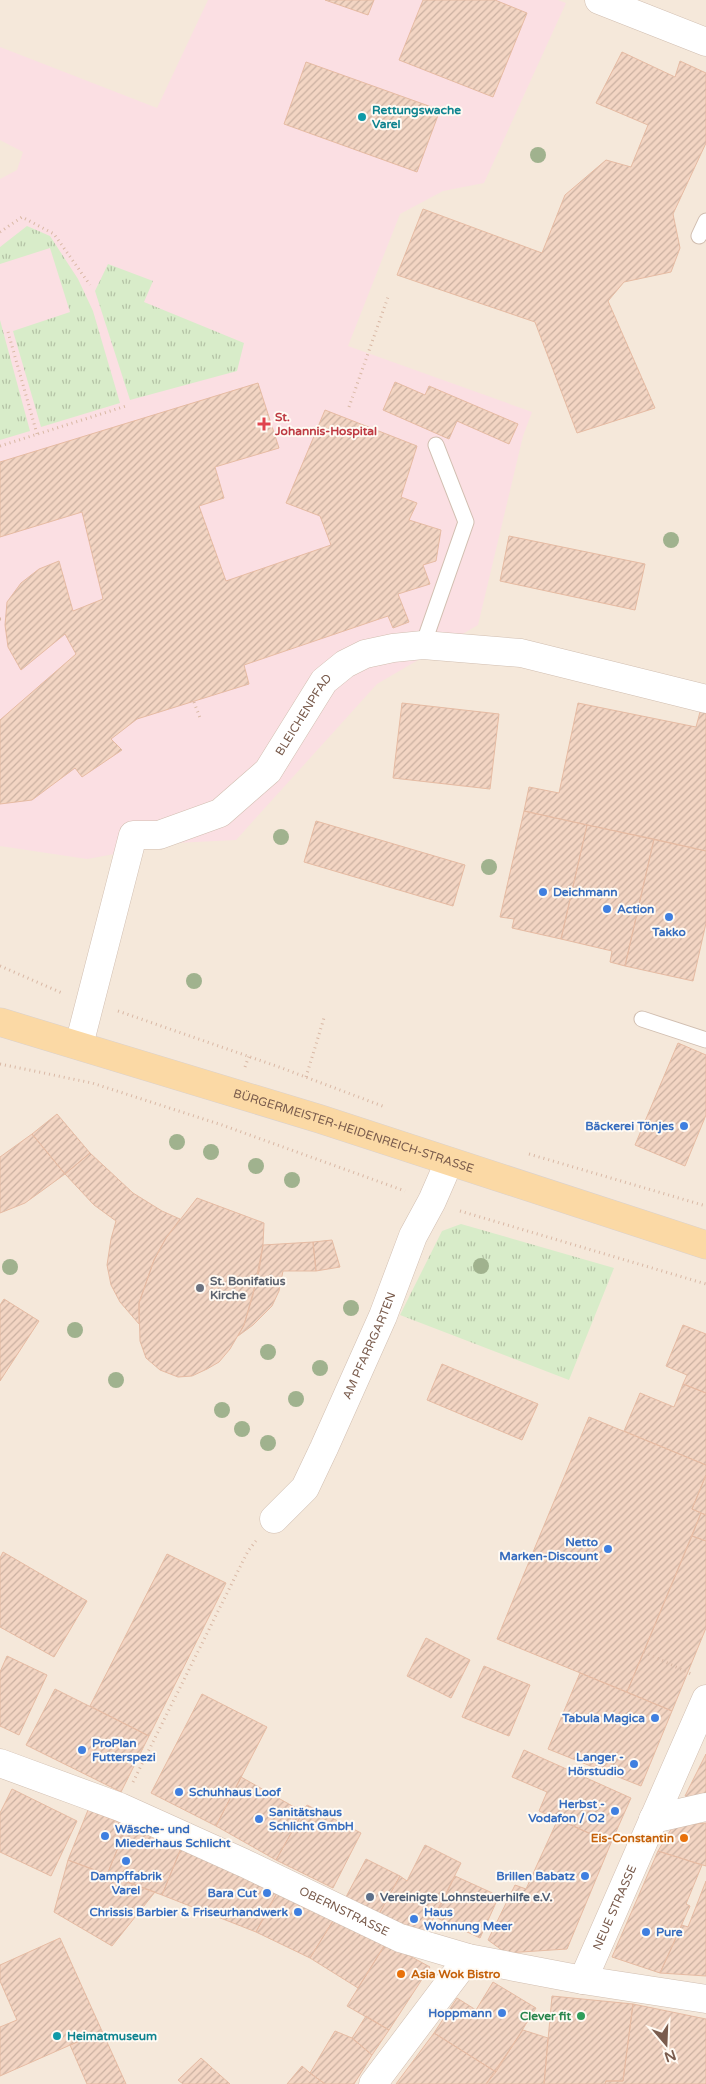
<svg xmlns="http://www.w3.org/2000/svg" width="706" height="2084" viewBox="0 0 706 2084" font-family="'Varela Round',sans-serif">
	<defs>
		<pattern id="grass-tufts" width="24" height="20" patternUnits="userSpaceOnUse" patternTransform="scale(1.25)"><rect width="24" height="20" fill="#d8ecc9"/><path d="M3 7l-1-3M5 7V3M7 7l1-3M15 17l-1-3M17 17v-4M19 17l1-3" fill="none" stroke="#b4c2a5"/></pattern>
		<pattern id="building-hatch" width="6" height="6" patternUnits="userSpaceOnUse" patternTransform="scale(1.25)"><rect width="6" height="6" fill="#f3d5c3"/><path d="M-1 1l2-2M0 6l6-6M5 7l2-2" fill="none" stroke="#cab0a1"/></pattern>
	</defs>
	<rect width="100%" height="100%" fill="#fdf6ec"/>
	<!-- residential -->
	<path fill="#f5e8da" d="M0,0H706V2084H0Z"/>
	<!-- medical -->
	<path fill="#fbdfe3" d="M208,0H558L566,3L484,183L443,191L400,214L348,346L532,412L523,436L478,625L377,684L236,840L175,843L87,859L0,846V179L17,170L23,152L0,140V47L157,108Z"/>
	<!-- grass -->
	<path fill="url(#grass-tufts)" d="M27,226L50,236L78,279L93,311L120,403L41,427L13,331L70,312L50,248L0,264V247Z
		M108,264L153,281L144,302L244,343L237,371L130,400L95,291Z
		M0,320L30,431L0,440Z
		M461,1224L614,1268L569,1380L400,1315L442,1231Z"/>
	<!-- building -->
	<path fill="url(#building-hatch)" stroke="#e6bba3" d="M325,0H374L368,15Z
		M423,0H495L527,13L493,97L399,60Z
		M622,52L675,77L680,61L706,73V143L673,214L680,248L671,272L624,282L608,301L655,408L577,433L535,322L397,275L423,209L542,253L565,195L606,160L631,167L648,125L596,103Z
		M306,62L440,110L417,172L284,124Z
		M395,382L425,395L429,386L518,424L509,444L457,421L449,439L383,410Z
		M258,383L279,448L215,467L224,498L199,506L226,581L331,545L320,516L286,503L325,410L417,446L401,497L417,503L409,520L441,530L436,561L423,565L430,584L398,594L409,622L393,628L388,616L244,665L249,684L137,719L111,739L122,750L82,777L75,768L32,800L0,804V720L76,654L65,634L21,670L8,647L5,625L7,602L21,583L39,569L59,561L73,611L103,599L82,512L0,537V462Z
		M509,536L645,564L635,610L500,581Z
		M402,703L499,714L490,789L393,778Z
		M578,703L696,727L700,712L706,713V851L524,811L529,787L559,793Z
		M524,811L587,825L561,939L512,928L514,919L500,917Z
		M316,821L465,865L453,906L304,862Z
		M587,825L654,839L625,966L610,962L612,951L561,939Z
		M654,839L706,851V923L693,981L625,966Z
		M678,1043L706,1055V1115L685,1166L635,1145Z
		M57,1114L90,1153L65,1174L32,1134Z
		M32,1134L65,1174L25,1203L0,1213V1157Z
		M90,1153L133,1193L162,1211L180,1219L166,1238L154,1260L139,1303V1324L120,1302L111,1285L107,1265L111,1239L116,1221L94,1205L65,1174Z
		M197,1198L264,1223L263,1245L259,1271L244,1325L230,1349L219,1362L207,1369L192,1376L178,1377L160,1370L146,1358L140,1341L139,1303L154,1260L166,1238Z
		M332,1240L340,1267L316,1271L313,1242Z
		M313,1242L316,1271H283L279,1291L272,1306L253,1325L238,1336L244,1325L253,1295L263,1245Z
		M4,1299L39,1321L0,1381V1305Z
		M683,1325L706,1334V1393L683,1384L687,1375L666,1366Z
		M442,1364L538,1404L522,1440L427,1400Z
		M683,1384L706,1393V1465L624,1431L640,1393L674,1407Z
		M589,1417L706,1465V1475L692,1509L701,1513L627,1692L497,1639Z
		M706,1475V1515L692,1509Z
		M701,1513L706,1515V1541L692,1536Z
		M692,1536L706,1541V1628L672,1711L627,1692Z
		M3,1552L87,1601L54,1657L0,1627V1558Z
		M167,1554L226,1583L149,1736L90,1706Z
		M426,1638L470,1660L451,1698L407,1676Z
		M7,1656L47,1675L19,1735L0,1726V1672Z
		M484,1666L530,1685L509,1736L462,1717Z
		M580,1673L672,1711L641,1786L548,1749Z
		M55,1689L149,1736L121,1792L26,1745Z
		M202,1694L267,1727L216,1826L151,1793Z
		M524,1750L631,1798L611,1843L539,1811L547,1792L512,1777Z
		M706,1754V1800L701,1801L685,1796Z
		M241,1777L303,1812L276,1860L216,1826Z
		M12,1789L77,1821L51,1876L0,1852V1813Z
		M307,1805L361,1833L333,1888L276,1860Z
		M88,1810L127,1825L107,1875L68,1860Z
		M558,1819L611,1843L567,1949L506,1953L488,1940L515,1885L526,1889Z
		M706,1823V1866L658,1851L673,1826Z
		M127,1825L182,1846L162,1895L107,1875Z
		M425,1845L461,1863L425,1935L379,1914L400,1876L407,1881Z
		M182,1846L279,1889L256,1932L162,1895Z
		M658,1851L702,1865L686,1904L690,1906L660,1973L612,1957Z
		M366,1859L400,1876L379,1914L346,1897Z
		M68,1860L155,1892L112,1946L54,1912Z
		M455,1876L499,1896L480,1938L435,1917Z
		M706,1881V1976L660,1973L682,1925L688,1927Z
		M279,1889L336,1916L310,1958L256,1932Z
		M336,1916L386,1943L358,1988L310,1958Z
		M60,1938L102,2031L0,2076V2027L17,2020L0,1981V1965Z
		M386,1943L430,1967L389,2030L347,2006Z
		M493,1982L536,2008L496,2072L434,2033L457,1998L476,2010Z
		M552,1996L633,2004L623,2081H606L605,2084H544Z
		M633,2004L706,2019V2084H605L606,2081H623Z
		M366,2016L389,2030L372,2055L352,2038Z
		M523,2030L548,2038L544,2084H486Z
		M102,2031L126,2084H87L70,2045Z
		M335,2031L352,2038L372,2055L354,2084H325L310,2073Z
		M434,2033L496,2072L486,2084H396Z
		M201,2058L230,2084H183L178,2080Z
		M302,2066L310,2073L325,2084H287Z"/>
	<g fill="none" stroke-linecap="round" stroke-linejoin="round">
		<defs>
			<path id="lane" d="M699,236L706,221
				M423,645L466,522L436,445
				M642,1019L706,1040"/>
			<g id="street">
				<path d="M599,0L706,42"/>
				<path id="s1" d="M79,1045L133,835H159L220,813L268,771L324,681L345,664L365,654L393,648L423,645L521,653L706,699"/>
				<path id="s2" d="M274,1519L305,1488L324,1448L383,1316L413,1236L432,1201L449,1162"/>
				<path id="s3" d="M0,1763L120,1807L244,1863L400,1938L468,1958L583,1980L706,1999"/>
				<path d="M653,1819L706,1807"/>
				<path id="s4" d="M583,1980L706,1699"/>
				<path d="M373,2084L468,1958"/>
			</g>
			<g id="primary">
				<path id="s5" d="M0,1022L320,1119L706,1245"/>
			</g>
		</defs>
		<!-- lane casing -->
		<use href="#lane" stroke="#d1beb0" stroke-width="17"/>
		<!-- street casing -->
		<use href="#street" stroke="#d1beb0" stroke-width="29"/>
		<!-- primary casing -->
		<use href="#primary" stroke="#dad1cd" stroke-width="29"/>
		<!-- path -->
		<path stroke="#d9b8a5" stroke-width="3" stroke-dasharray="1 4" stroke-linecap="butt" d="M0,232L22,217L54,234L90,285
			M8,332L37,434
			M349,407L388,297
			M0,446L126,406
			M0,619H5
			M194,702L200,718
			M0,966L62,993
			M118,1011L279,1067L385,1107
			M0,1064L92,1083L222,1125L405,1191
			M245,1067L249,1056
			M306,1077L324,1018
			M529,1154L706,1206
			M460,1211L706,1284
			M644,1652L691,1674
			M133,1782L248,1551L256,1541"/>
		<!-- lane -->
		<use href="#lane" stroke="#fff" stroke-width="15"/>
		<!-- street -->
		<use href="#street" stroke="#fff" stroke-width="28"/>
		<!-- primary -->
		<use href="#primary" stroke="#fbd9a5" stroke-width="28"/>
	</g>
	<!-- trees -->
	<g fill="#a0b28e">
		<circle cx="538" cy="155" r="8"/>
		<circle cx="671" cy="540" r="8"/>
		<circle cx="281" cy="837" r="8"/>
		<circle cx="489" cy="867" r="8"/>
		<circle cx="194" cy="981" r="8"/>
		<circle cx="177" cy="1142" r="8"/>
		<circle cx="211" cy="1152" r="8"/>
		<circle cx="256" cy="1166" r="8"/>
		<circle cx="292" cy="1180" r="8"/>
		<circle cx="481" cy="1266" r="8"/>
		<circle cx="10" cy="1267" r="8"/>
		<circle cx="351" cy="1308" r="8"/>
		<circle cx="75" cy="1330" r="8"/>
		<circle cx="268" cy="1352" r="8"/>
		<circle cx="320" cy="1368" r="8"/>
		<circle cx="116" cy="1380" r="8"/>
		<circle cx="296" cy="1399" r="8"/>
		<circle cx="222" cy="1410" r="8"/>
		<circle cx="242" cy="1429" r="8"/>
		<circle cx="268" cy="1443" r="8"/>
	</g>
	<!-- markers -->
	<g fill="#0f9aa8" stroke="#fffaf3" stroke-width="2">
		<circle cx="362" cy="117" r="5"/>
		<circle cx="57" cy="2036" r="5"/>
	</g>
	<path fill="#e0444e" stroke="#fffaf3" stroke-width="2" d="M261.5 416.5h5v5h5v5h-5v5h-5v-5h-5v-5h5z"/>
	<g fill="#3f7fe0" stroke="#fffaf3" stroke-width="2">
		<circle cx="543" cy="892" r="5"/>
		<circle cx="607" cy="909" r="5"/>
		<circle cx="669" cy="917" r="5"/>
		<circle cx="684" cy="1126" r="5"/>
		<circle cx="608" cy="1549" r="5"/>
		<circle cx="655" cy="1718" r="5"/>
		<circle cx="82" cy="1750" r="5"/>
		<circle cx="634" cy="1764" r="5"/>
		<circle cx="179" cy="1792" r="5"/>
		<circle cx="615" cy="1811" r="5"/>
		<circle cx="259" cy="1819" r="5"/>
		<circle cx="105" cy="1836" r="5"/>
		<circle cx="126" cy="1861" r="5"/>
		<circle cx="585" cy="1876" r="5"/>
		<circle cx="267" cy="1893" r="5"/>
		<circle cx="298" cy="1912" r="5"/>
		<circle cx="414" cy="1919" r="5"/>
		<circle cx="646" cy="1932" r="5"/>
		<circle cx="502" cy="2013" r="5"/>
	</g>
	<circle fill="#6b7280" stroke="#fffaf3" stroke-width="2" cx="200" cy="1288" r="5"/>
	<g fill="#e8710a" stroke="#fffaf3" stroke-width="2">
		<circle cx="684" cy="1838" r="5"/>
		<circle cx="401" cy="1974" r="5"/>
	</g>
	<circle fill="#5c6f8a" stroke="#fffaf3" stroke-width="2" cx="370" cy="1897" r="5"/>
	<circle fill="#2e9e5b" stroke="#fffaf3" stroke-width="2" cx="581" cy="2016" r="5"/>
	<g text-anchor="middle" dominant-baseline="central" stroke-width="4" stroke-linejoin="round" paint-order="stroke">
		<!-- culture labels -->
		<g font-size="12" font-weight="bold" fill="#0d838f" stroke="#fffaf3" text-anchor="start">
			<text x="372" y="110">Rettungswache<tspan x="372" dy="14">Varel</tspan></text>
			<text x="67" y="2036">Heimatmuseum</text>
		</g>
		<!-- health labels -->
		<g font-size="12" font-weight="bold" fill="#be3a42" stroke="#fffaf3" text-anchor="start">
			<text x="275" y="417">St.<tspan x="275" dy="14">Johannis-Hospital</tspan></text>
		</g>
		<!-- street labels -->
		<g font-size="12" fill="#7a5c4d" stroke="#fffaf3">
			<text stroke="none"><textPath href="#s1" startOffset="438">BLEICHENPFAD</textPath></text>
			<text stroke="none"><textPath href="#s5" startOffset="370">BÜRGERMEISTER-HEIDENREICH-STRASSE</textPath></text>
			<text stroke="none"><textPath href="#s2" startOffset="200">AM PFARRGARTEN</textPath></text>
			<text stroke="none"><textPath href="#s4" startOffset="79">NEUE STRASSE</textPath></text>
			<text stroke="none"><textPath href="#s3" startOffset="375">OBERNSTRASSE</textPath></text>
		</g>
		<!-- shop labels -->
		<g font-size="12" font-weight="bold" fill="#366cbe" stroke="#fffaf3" text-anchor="end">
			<text x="553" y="892" text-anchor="start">Deichmann</text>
			<text x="617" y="909" text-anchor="start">Action</text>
			<text x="669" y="932" text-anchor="middle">Takko</text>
			<text x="674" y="1126">Bäckerei Tönjes</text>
			<text x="598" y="1542">Netto<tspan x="598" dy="14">Marken-Discount</tspan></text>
			<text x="645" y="1718">Tabula Magica</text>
			<text x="92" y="1743" text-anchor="start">ProPlan<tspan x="92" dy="14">Futterspezi</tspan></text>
			<text x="624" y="1757">Langer -<tspan x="624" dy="14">Hörstudio</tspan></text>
			<text x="189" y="1792" text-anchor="start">Schuhhaus Loof</text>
			<text x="605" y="1804">Herbst -<tspan x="605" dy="14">Vodafon / O2</tspan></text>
			<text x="269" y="1812" text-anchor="start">Sanitätshaus<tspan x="269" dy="14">Schlicht GmbH</tspan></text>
			<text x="115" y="1829" text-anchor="start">Wäsche- und<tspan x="115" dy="14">Miederhaus Schlicht</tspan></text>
			<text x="126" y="1876" text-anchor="middle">Dampffabrik<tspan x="126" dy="14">Varel</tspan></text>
			<text x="575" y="1876">Brillen Babatz</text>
			<text x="257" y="1893">Bara Cut</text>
			<text x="288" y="1912">Chrissis Barbier &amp; Friseurhandwerk</text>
			<text x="424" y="1912" text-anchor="start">Haus<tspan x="424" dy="14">Wohnung Meer</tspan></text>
			<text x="656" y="1932" text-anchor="start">Pure</text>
			<text x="492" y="2013">Hoppmann</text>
		</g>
		<!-- worship labels -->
		<g font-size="12" font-weight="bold" fill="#5b616d" stroke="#fffaf3" text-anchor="start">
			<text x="210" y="1281">St. Bonifatius<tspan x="210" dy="14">Kirche</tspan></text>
		</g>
		<!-- food labels -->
		<g font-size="12" font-weight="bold" fill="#c56008" stroke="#fffaf3" text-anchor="end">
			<text x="674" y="1838">Eis-Constantin</text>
			<text x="411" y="1974" text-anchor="start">Asia Wok Bistro</text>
		</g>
		<!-- service labels -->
		<g font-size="12" font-weight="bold" fill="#4e5e75" stroke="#fffaf3" text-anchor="start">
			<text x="380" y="1897">Vereinigte Lohnsteuerhilfe e.V.</text>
		</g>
		<!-- leisure labels -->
		<g font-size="12" font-weight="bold" fill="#27864d" stroke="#fffaf3" text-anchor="end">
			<text x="571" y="2016">Clever fit</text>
		</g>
	</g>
	<!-- north arrow -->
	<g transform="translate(666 2044) rotate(161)" stroke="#fffaf3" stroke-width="4" paint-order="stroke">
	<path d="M0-4L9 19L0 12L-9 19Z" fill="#7a5c4d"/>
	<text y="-8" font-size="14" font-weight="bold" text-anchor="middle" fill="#7a5c4d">N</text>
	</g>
</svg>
